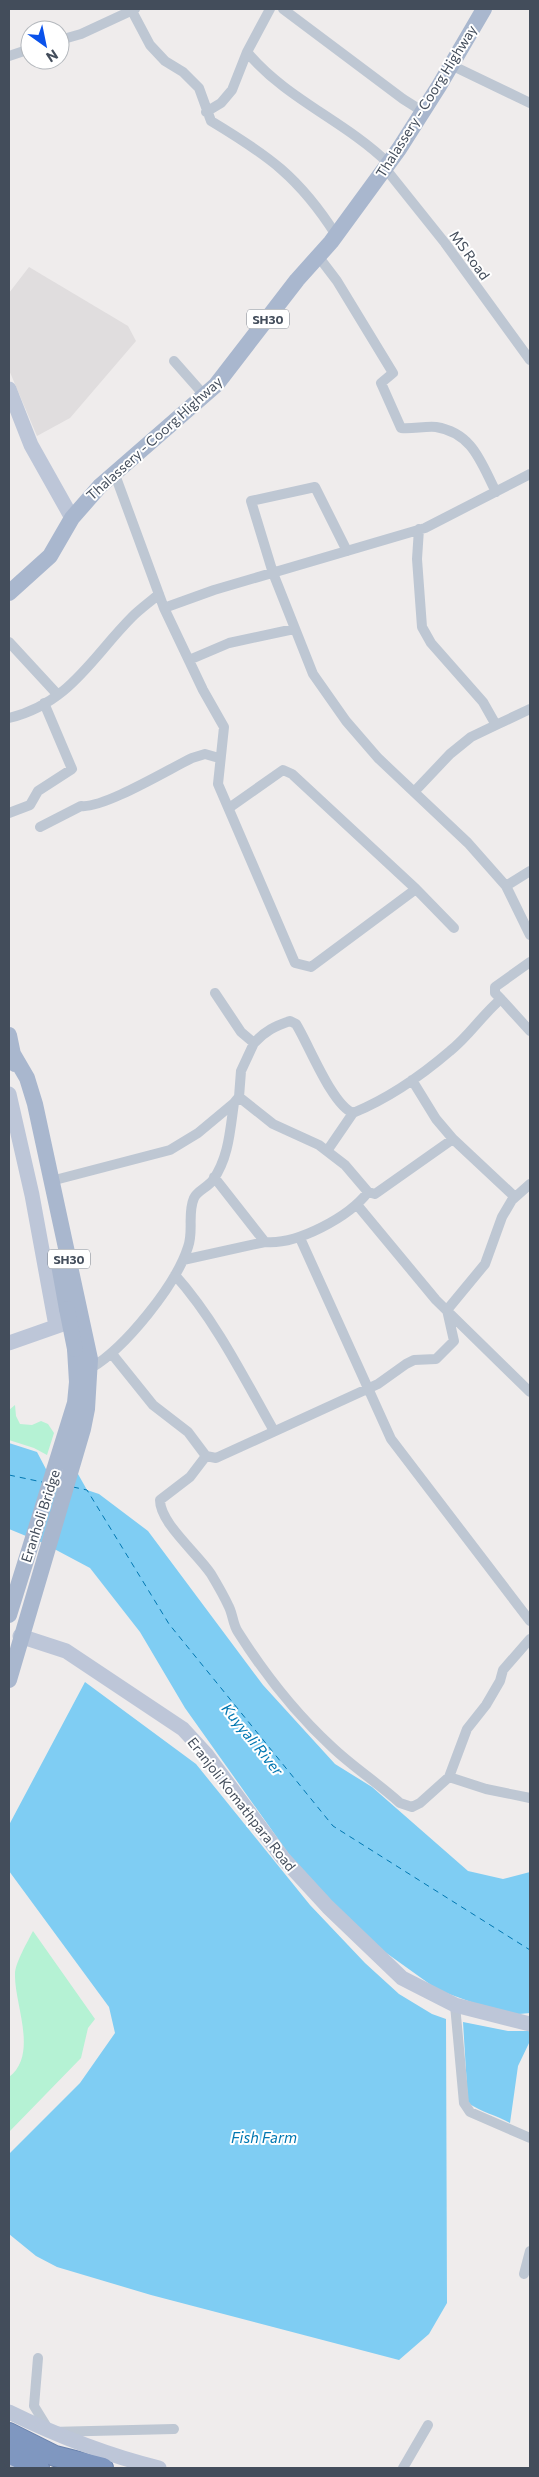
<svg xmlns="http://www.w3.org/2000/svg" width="539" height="2477" viewBox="0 0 539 2477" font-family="Commissioner,sans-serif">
	<rect width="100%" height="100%" fill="#efecec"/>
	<!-- education -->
	<path fill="#e0ddde" d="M29,267L128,326L136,341L70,418L37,436L9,370V293Z"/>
	<!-- green -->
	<path fill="#b5f2d4" d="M15,1405L16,1416L20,1424L32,1425L41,1421L48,1424L54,1433L47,1455L34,1448L9,1440V1410Z
		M33,1931L95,2019L88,2028L81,2058L9,2132V2077C39,2054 14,2004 15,1974C15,1963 28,1941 33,1931Z"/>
	<!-- water -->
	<path fill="#7fcdf3" d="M9,1443L37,1452L47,1471L78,1474L87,1490L99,1494L148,1531L263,1685L335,1764L372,1787L468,1871L503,1879L530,1872V2013L507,2015L438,1990L371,1942L298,1867L185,1708L140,1632L90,1568L43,1543L9,1529Z
		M85,1682L196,1764L310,1905L365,1963L399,1994L432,2014L446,2019L447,2303L429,2334L399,2360L151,2295L57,2267L36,2256L9,2234V2154L80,2083L115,2033L109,2007L9,1871V1825Z
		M463,2022L508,2031H530V2041L518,2066L510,2123C496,2115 481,2112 468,2103Z"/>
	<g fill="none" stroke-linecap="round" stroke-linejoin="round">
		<!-- ferry -->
		<path stroke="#0177b1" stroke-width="1" stroke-dasharray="6 5" stroke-linecap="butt" d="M9,1475L42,1482
			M73,1487L87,1490L169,1624L333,1826L530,1950"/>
		<defs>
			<path id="highway" d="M9,2433L55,2456L103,2468
				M9,2453L39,2468"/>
		</defs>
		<!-- highway casing -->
		<use href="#highway" stroke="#6a82ac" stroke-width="22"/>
		<!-- street -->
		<path stroke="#bec7d3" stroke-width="10" d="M283,9L403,99L422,111
			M132,11L150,45L165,61L183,72L199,88L211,121C269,156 299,177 336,235
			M60,40L81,34L135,9
			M247,52C286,99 345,121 388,163
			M9,56L30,49
			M451,65L530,103
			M206,112L221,103L232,90L247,52L270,9
			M385,168L445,243L530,360
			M318,256L337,281L393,373L381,383L401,428C413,429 425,426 436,427C473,433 481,463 496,492
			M174,361L204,395
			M114,472L164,608L214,590L425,528L530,474
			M419,529L417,559L422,627L431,643L483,702L496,725L530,709
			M347,551L315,487L251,501L273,573L313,674L346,721L378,758L468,843L506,886L530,935
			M164,608L203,690L224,727L218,784L295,963L311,967L416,889L454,928
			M9,642L57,694
			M189,660L229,643L294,629
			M9,718C70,703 92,657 132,617C140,609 150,602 159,594
			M414,792L450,754L471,737L496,725
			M229,808L283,770L292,774L416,889
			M9,813L30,805L38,791L72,769L44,703
			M40,827L81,806C103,809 169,769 192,758L205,754L219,758
			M506,886L530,871
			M501,999L530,1031
			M254,1043C265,1031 275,1026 290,1021L296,1024C309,1045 332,1105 353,1113C387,1099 422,1075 450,1051C469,1036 482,1015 501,999L495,993V987L530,962
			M412,1080L436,1119L453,1139
			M239,1097L273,1124L319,1145L345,1165L368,1192L375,1194L453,1139L515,1197
			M327,1151L353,1113
			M214,1177L265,1242
			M51,1181L170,1150L198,1133L234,1103
			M358,1206L436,1300L530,1392
			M300,1238L391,1439L530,1621
			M183,1260L265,1242C297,1245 349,1217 368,1192
			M175,1275C216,1321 244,1378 274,1431
			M112,1354L153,1405L188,1432L206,1456L216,1458L378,1384L406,1364L414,1360L436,1359L454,1341L447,1310L485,1264L502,1217L512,1200L530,1184
			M91,1368C125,1348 176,1285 188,1247C194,1231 187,1214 194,1198C197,1191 208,1187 213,1180C229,1157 230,1130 234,1103L239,1097L241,1071L254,1043L241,1032L215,993
			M206,1456L190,1477L160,1500C160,1523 197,1553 211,1574C217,1584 224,1596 229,1607C233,1615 233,1625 238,1632C264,1673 296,1714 332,1747C353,1767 378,1783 400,1803L412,1807L420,1803L449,1777L467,1729L486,1705L500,1681L503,1670L530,1639
			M449,1777L486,1789L530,1798
			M455,2005L464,2103L470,2112L530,2138
			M524,2274L530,2251
			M38,2358L34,2406L50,2432L174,2429
			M403,2468L428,2425"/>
		<!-- secondary -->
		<path stroke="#bdc6d8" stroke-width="15" d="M9,389L31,445L72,518
			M9,1094L32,1195L56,1326
			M9,1343L66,1323
			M20,1636L66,1651L183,1729L206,1754L283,1858L328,1907L402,1978L455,2005L530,2024
			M9,2412C58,2436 106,2455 159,2468
			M9,2468H10"/>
		<!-- primary -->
		<path stroke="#a9b7ce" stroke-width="16" d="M9,593L50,556L72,518L100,486L216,385L297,280L331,242L399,149L439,86L484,9
			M9,1035L15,1064
			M58,1259L67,1309
			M9,1615L75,1403L77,1382L75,1349
			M9,1680L83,1429L87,1409L90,1359L35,1104L27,1078L13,1054"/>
		<!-- highway -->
		<use href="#highway" stroke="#7f97c0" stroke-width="20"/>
		<!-- primary-bridge -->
		<path stroke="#a9b7ce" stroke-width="16" d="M67,1309L75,1349"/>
	</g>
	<g text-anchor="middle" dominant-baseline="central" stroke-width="4" stroke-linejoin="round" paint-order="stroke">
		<!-- shield labels -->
		<g fill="#fff" stroke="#7b828c" stroke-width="1">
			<rect x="247" y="309.5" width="42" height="19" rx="4"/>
			<rect x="48" y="1249.5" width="42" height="19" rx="4"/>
		</g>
		<g font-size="12" font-weight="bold" fill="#434d5b">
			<text x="268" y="319">SH30</text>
			<text x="69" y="1259">SH30</text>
		</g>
		<!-- street labels -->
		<g font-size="14" fill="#434d5b" stroke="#fff">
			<text transform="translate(426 101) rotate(-58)">Thalassery - Coorg Highway</text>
			<text transform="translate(470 255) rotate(54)">MS Road</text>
			<text transform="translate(154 438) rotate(-42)">Thalassery - Coorg Highway</text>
			<text transform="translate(40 1516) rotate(-72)">Eranholi Bridge</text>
			<text transform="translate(242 1804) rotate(52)">Eranjoli Komathpara Road</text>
		</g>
		<!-- water labels -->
		<g font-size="15" font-style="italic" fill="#0177b1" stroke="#fff">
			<text transform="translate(253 1739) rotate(51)">Kuyyali River</text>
			<text x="264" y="2137">Fish Farm</text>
		</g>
	</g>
	<!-- border -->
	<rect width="539" height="2477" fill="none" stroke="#434d5b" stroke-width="20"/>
	<!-- north arrow -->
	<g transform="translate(45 45) rotate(147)"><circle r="24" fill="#ffffff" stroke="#b4b8bd"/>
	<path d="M0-4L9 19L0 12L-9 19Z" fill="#0a52eb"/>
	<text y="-8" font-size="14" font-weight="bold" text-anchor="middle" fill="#434d5b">N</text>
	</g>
</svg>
